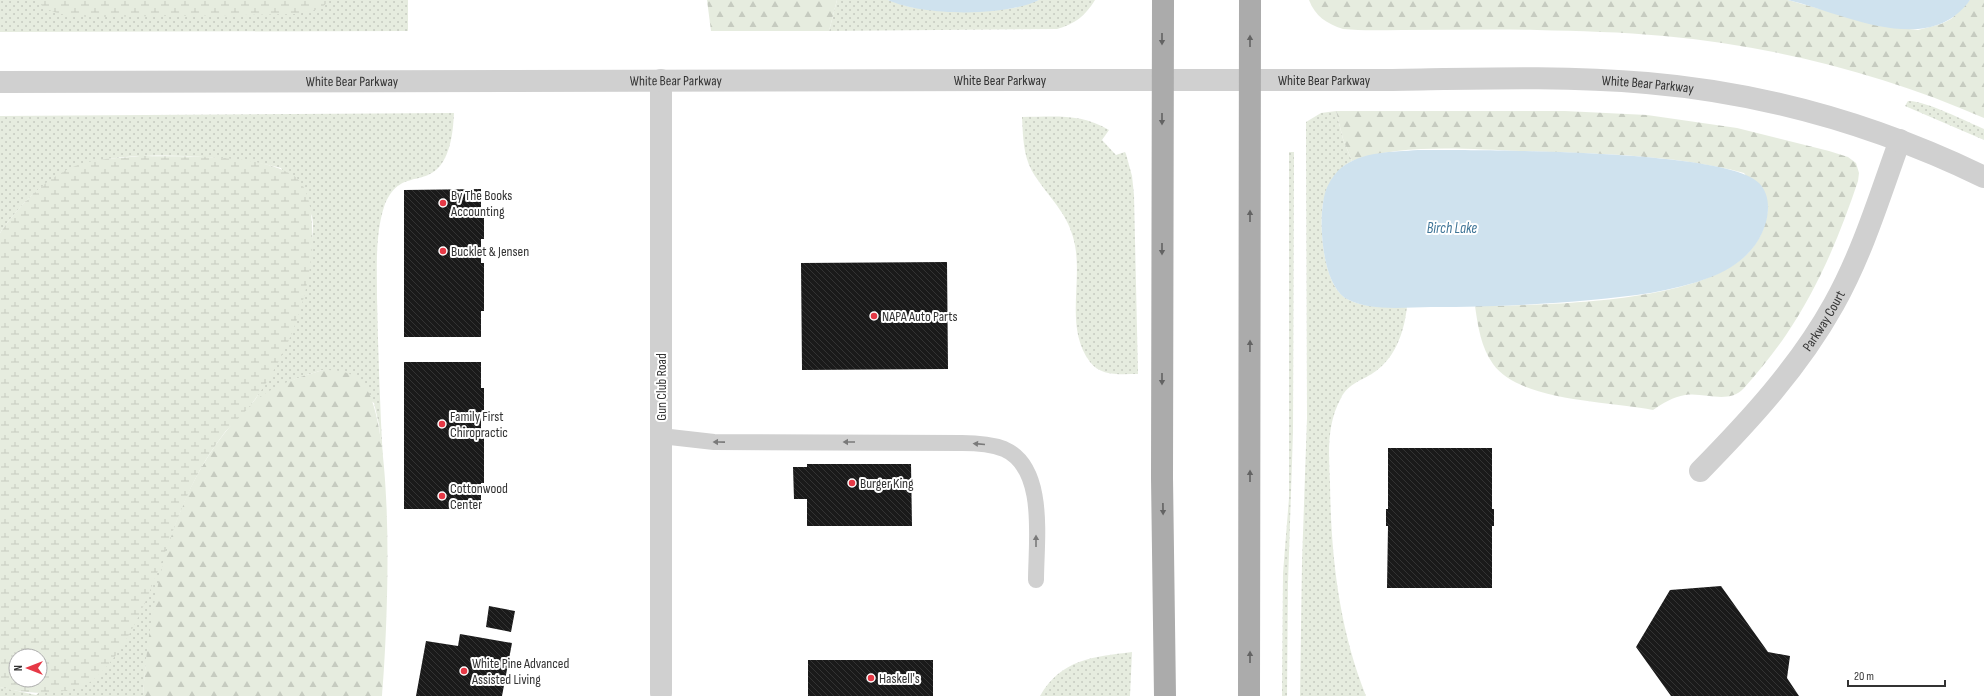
<svg xmlns="http://www.w3.org/2000/svg" width="1984" height="696" viewBox="0 0 1984 696" font-family="'Sofia Sans Condensed',sans-serif">
	<defs>
		<pattern id="grass-dots" width="8" height="8" patternUnits="userSpaceOnUse"><rect width="8" height="8" fill="#e6ecdf"/><path d="M2 2h.1M6 6h.1" fill="none" stroke="#c6cbc0" stroke-width="1.8" stroke-linecap="round"/></pattern>
		<pattern id="forest-firs" width="22" height="20" patternUnits="userSpaceOnUse"><rect width="22" height="20" fill="#e6ecdf"/><path d="M5 1l3.5 6h-7zM16 11l3.5 6h-7z" fill="#c6cbc0"/></pattern>
		<pattern id="wetland-marsh" width="20" height="14" patternUnits="userSpaceOnUse"><rect width="20" height="14" fill="#e6ecdf"/><path d="M1 5h8M5 5V1M11 12h8M15 12V8" fill="none" stroke="#c6cbc0"/></pattern>
		<pattern id="building-back-hatch" width="6" height="6" patternUnits="userSpaceOnUse"><rect width="6" height="6" fill="#1a1a1a"/><path d="M-1 5l2 2M0 0l6 6M5-1l2 2" fill="none" stroke="#333"/></pattern>
	</defs>
	<rect width="100%" height="100%" fill="#fff"/>
	<!-- grass -->
	<path fill="url(#grass-dots)" d="M0,0H408V31L0,32Z
		M837,0H888L910,7L947,11L992,10L1014,8L1039,0H1095C1085,16 1075,24 1057,29L829,31Z
		M1908,101C1924,100 1968,122 1984,129V140L1905,106Z
		M1336,111L1343,139L1352,161C1349,163 1344,165 1342,168C1337,173 1324,197 1323,203C1319,226 1323,282 1344,297C1361,309 1387,306 1407,307C1404,331 1397,355 1376,371C1364,380 1348,383 1341,398C1326,425 1329,455 1330,484C1331,557 1339,628 1366,696H1300L1302,562L1307,418L1306,122L1321,113Z
		M454,113C453,131 451,152 440,166C422,187 398,169 384,207C375,235 377,268 377,297C378,352 380,407 383,462L379,425L374,403L323,370C295,378 277,386 253,403C286,351 306,309 311,247C312,238 315,223 311,214C305,201 289,181 281,168C230,155 115,147 68,170C41,183 17,208 0,233V116Z
		M1022,117C1055,117 1080,113 1109,130L1102,140L1116,155L1125,152L1126,154L1132,176L1134,195L1138,374C1122,374 1101,377 1090,362C1063,326 1085,277 1073,237C1065,209 1046,195 1032,171C1023,155 1023,135 1022,117Z
		M1289,152H1294L1293,432L1288,583L1287,696H1282L1283,573L1289,498Z
		M179,515C160,575 147,634 143,696H0V687L36,695L140,612Z
		M1132,652L1130,696H1040C1061,659 1093,657 1132,652Z"/>
	<!-- forest -->
	<path fill="url(#forest-firs)" d="M707,0H837L829,31H711Z
		M1309,0H1788L1877,25L1918,30L1941,24L1951,19L1970,0H1984V118C1884,74 1773,46 1664,36C1622,32 1579,31 1537,30C1492,29 1447,30 1402,30C1383,30 1363,31 1343,29C1327,24 1315,16 1309,0Z
		M1336,111H1565L1647,115L1737,128L1829,151L1848,157L1856,163L1859,173L1858,181C1840,235 1818,288 1786,335C1773,354 1759,371 1744,388C1728,405 1706,392 1685,395C1673,397 1663,403 1653,410C1610,401 1520,402 1493,364C1481,347 1478,327 1475,306C1544,305 1701,304 1749,252C1761,239 1767,223 1768,206L1744,173C1671,154 1595,154 1521,151C1468,149 1402,143 1352,161L1343,139Z
		M323,370C336,370 351,371 361,381C398,418 387,639 382,696H143C150,593 173,477 252,403C272,386 298,377 323,370Z"/>
	<!-- wetland -->
	<path fill="url(#wetland-marsh)" fill-rule="evenodd" d="M36,0H330L320,9L297,14L103,17C82,17 51,18 36,0Z
		M140,156C182,157 254,153 291,174C308,183 311,207 312,225C315,287 290,353 253,402C245,413 234,422 225,432C216,444 207,457 200,470C164,534 148,635 92,681C68,696 27,695 0,687V233C20,204 52,170 88,162C105,158 123,158 140,156ZM16,656H40V680H16Z"/>
	<!-- water -->
	<path fill="#cfe2ee" d="M888,0H1039C1005,17 922,16 888,0Z
		M1788,0H1970C1928,59 1843,13 1788,0Z
		M1418,150C1474,150 1727,149 1759,183C1772,196 1769,218 1762,233C1753,254 1732,269 1711,277C1672,292 1632,296 1591,300C1538,305 1485,307 1431,307C1406,307 1371,312 1347,299C1321,285 1317,215 1326,190C1329,182 1335,173 1341,168C1362,151 1393,152 1418,150Z"/>
	<!-- building -->
	<path fill="url(#building-back-hatch)" d="M481,189V216H484V239H481V263H484V311H481V337H404V190Z
		M947,262L948,369L802,370L801,263Z
		M404,362H481V388H484V412H481V436H484V483H481V509H404Z
		M1388,448H1492V509H1494V526H1492V588H1387L1388,526H1386V509H1388Z
		M807,464H911L912,526H807V499H794L793,467H807Z
		M1721,586L1768,652L1790,656L1787,678L1799,696H1671L1636,647L1670,590Z
		M489,606L515,611L511,632L486,627Z
		M460,634L512,643L502,696H416L426,641L458,646Z
		M808,660H933V696H808Z"/>
	<g fill="none" stroke-linecap="round" stroke-linejoin="round">
		<!-- service -->
		<path stroke="#d0d0d0" stroke-width="16" d="M661,436L714,442L962,443C976,443 991,444 1004,449C1047,468 1036,541 1036,580"/>
		<!-- minor -->
		<g stroke="#d0d0d0" stroke-width="22">
			<path d="M661,80V693"/>
			<path id="s1" d="M1700,471C1750,420 1799,367 1834,304C1863,252 1880,195 1900,140"/>
		</g>
		<!-- tertiary -->
		<path stroke="#d0d0d0" stroke-width="22" id="s2" d="M0,82C348,81 696,80 1045,80C1155,80 1266,80 1376,80C1466,79 1557,75 1647,83C1764,93 1879,126 1984,177"/>
		<!-- primary -->
		<path stroke="#ababab" stroke-width="22" d="M1163,0L1162,478L1165,696
			M1249,696L1250,0"/>
	</g>
	<!-- one-way arrows -->
	<defs><path id="oneway-solid" d="M-6-.8H1V-3.2L6.5 0L1 3.2V.8H-6Z"/></defs>
	<g fill="#636363">
		<use href="#oneway-solid" transform="translate(1162 39) rotate(90)"/>
		<use href="#oneway-solid" transform="translate(1250 41) rotate(-90)"/>
		<use href="#oneway-solid" transform="translate(1162 119) rotate(90)"/>
		<use href="#oneway-solid" transform="translate(1250 216) rotate(-90)"/>
		<use href="#oneway-solid" transform="translate(1162 249) rotate(90)"/>
		<use href="#oneway-solid" transform="translate(1250 346) rotate(-90)"/>
		<use href="#oneway-solid" transform="translate(1162 379) rotate(90)"/>
		<use href="#oneway-solid" transform="translate(1250 476) rotate(-90)"/>
		<use href="#oneway-solid" transform="translate(1163 509) rotate(89)"/>
		<use href="#oneway-solid" transform="translate(1250 657) rotate(-90)"/>
	</g>
	<g fill="#7a7a7a">
		<use href="#oneway-solid" transform="translate(719 442) rotate(-179)"/>
		<use href="#oneway-solid" transform="translate(849 442) rotate(-180)"/>
		<use href="#oneway-solid" transform="translate(979 444) rotate(-175)"/>
		<use href="#oneway-solid" transform="translate(1036 541) rotate(-90)"/>
	</g>
	<!-- markers -->
	<g fill="#e63946" stroke="#fff" stroke-width="1.5">
		<circle cx="443" cy="203" r="4"/>
		<circle cx="443" cy="251" r="4"/>
		<circle cx="874" cy="316" r="4"/>
		<circle cx="442" cy="424" r="4"/>
		<circle cx="852" cy="483" r="4"/>
		<circle cx="442" cy="496" r="4"/>
		<circle cx="464" cy="671" r="4"/>
		<circle cx="871" cy="678" r="4"/>
	</g>
	<g text-anchor="middle" dominant-baseline="central" stroke-width="4" stroke-linejoin="round" paint-order="stroke">
		<!-- street labels -->
		<g font-size="14" fill="#333" stroke="#fff">
			<text stroke="none"><textPath href="#s2" startOffset="676">White Bear Parkway</textPath></text>
			<text stroke="none"><textPath href="#s2" startOffset="1000">White Bear Parkway</textPath></text>
			<text stroke="none"><textPath href="#s2" startOffset="1324">White Bear Parkway</textPath></text>
			<text stroke="none"><textPath href="#s2" startOffset="352">White Bear Parkway</textPath></text>
			<text stroke="none"><textPath href="#s2" startOffset="1648">White Bear Parkway</textPath></text>
			<text stroke="none"><textPath href="#s1" startOffset="195">Parkway Court</textPath></text>
			<text transform="translate(661 387) rotate(-90)">Gun Club Road</text>
		</g>
		<!-- poi labels -->
		<g font-size="14" fill="#333" stroke="#fff" text-anchor="start">
			<text x="451" y="195">By The Books<tspan x="451" dy="16">Accounting</tspan></text>
			<text x="451" y="251">Bucklet &amp; Jensen</text>
			<text x="882" y="316">NAPA Auto Parts</text>
			<text x="450" y="416">Family First<tspan x="450" dy="16">Chiropractic</tspan></text>
			<text x="860" y="483">Burger King</text>
			<text x="450" y="488">Cottonwood<tspan x="450" dy="16">Center</tspan></text>
			<text x="472" y="663">White Pine Advanced<tspan x="472" dy="16">Assisted Living</tspan></text>
			<text x="879" y="678">Haskell's</text>
		</g>
		<!-- water labels -->
		<g font-size="15" font-style="italic" fill="#3f7597" stroke="#fff">
			<text x="1452" y="228">Birch Lake</text>
		</g>
	</g>
	<!-- north arrow -->
	<g transform="translate(28 668) rotate(270)"><circle r="19" fill="#ffffff" stroke="#adadad"/>
	<path d="M0-3L7 15L0 10L-7 15Z" fill="#e63946"/>
	<text y="-6" font-size="11" font-weight="bold" text-anchor="middle" fill="#333333">N</text>
	</g>
	<!-- scale -->
	<path d="M1848 680v6h97v-6" fill="none" stroke="#333333" stroke-width="2"/>
	<text x="1854" y="680" font-size="12" fill="#333333" stroke="#ffffff" stroke-width="3" paint-order="stroke">20 m</text>
</svg>
